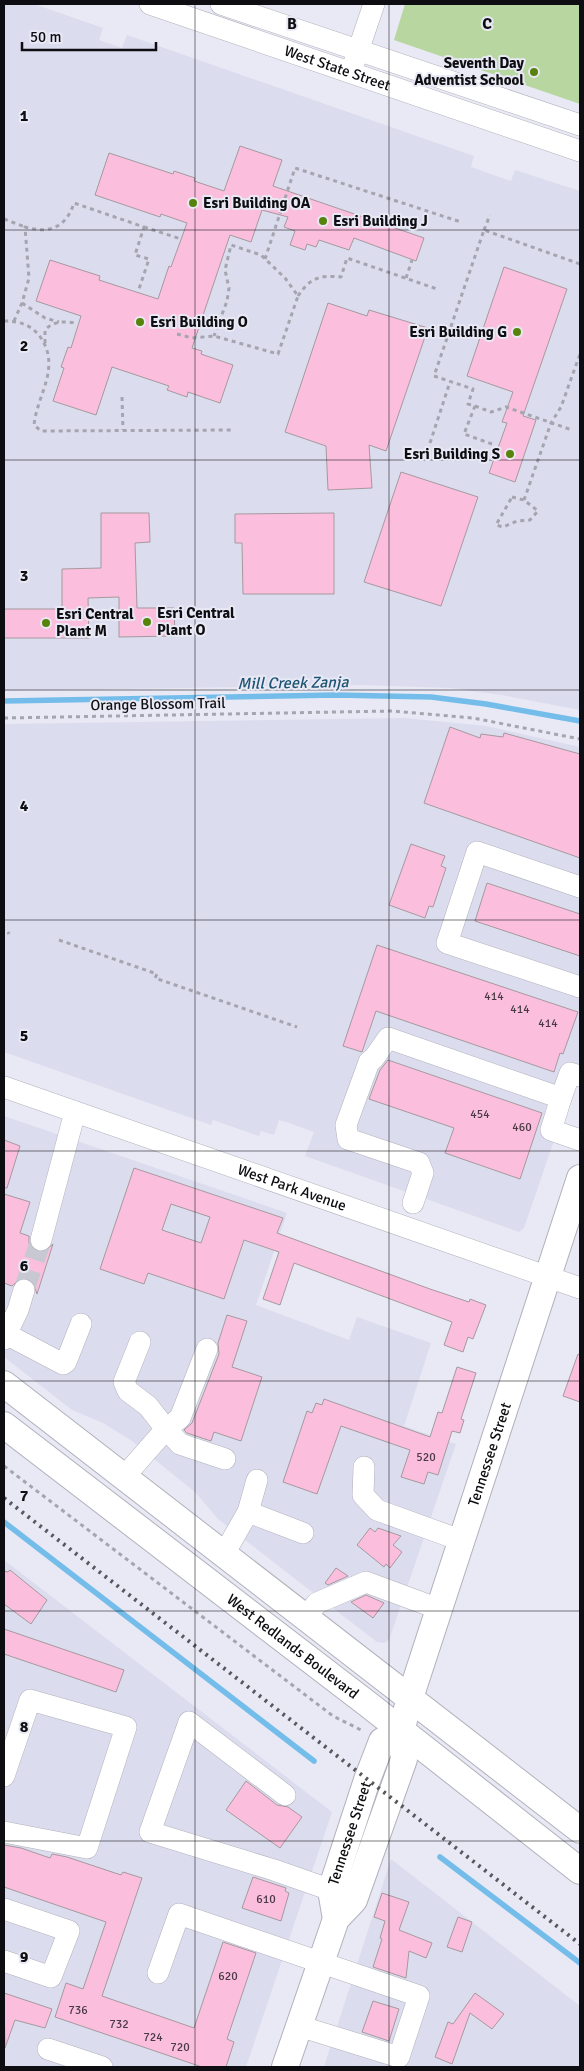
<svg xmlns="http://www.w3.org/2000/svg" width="584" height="2071" viewBox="0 0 584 2071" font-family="Signika,sans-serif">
	<rect width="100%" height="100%" fill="#e8e9f4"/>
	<!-- built -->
	<path fill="#dcdcef" d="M4,4H34L103,28L99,40L122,48L127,35L474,156L471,167L511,181L515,170L580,191V710L502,695L451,688L362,685L4,691Z
		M405,718L486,726L580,747V1065L524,1228L519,1232L305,1156L314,1132L286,1122L279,1120L274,1135L261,1131L259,1136L213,1120L211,1125L4,1052V724Z
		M4,1116L287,1213L256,1305L349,1340L357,1317L431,1343L404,1426L456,1444L389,1640L384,1643L377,1642L294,1578L218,1519L196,1493L132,1441L103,1423L72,1410L4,1357Z
		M4,1560L332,1812L246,2067H4Z
		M391,1859L580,2006V2067H324Z"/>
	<!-- green -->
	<path fill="#b8d69f" d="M405,4H580V104L394,40Z"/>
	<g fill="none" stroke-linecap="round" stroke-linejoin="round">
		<!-- stream -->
		<path stroke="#74bdea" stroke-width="5.5" d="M4,701L336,695L431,697L486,704L580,721
			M4,1522L314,1761
			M440,1857L580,1963"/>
	</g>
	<!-- building -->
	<path fill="#fbbfdd" stroke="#a5999e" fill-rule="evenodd" d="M240,146L282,160L273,186L424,238L416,261L354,238L349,250L319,240L316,247L307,244L305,250L290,245L295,231L284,227L288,217L262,210L251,242L230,235L192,348L202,351L201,354L233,365L220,403L188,392L187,397L167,390L169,386L112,367L96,415L53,401L64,368L61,367L68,347L71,348L81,316L36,301L50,260L100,276L99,280L158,299L169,266L171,267L187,223L161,214L160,217L95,195L109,153L173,174L174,171L195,178L194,181L224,191Z
		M504,267L567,289L523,416L536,420L515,482L489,473L507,423L502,422L513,392L467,376Z
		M328,303L367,316L369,310L428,328L386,451L369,445L372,488L328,490L326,446L285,432Z
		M401,472L478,497L441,606L364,582Z
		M101,513H149L150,542L135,543L137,608H174L175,636L119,637V597L88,598L89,638H4V609H62V569L101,568Z
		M334,513V594H243L242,543H235V514Z
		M450,727L480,738L481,734L503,737L504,733L580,754V858L424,803Z
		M411,844L445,856L441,866L446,868L433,907L429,906L425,918L389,905Z
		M487,883L580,914V956L475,921Z
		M377,945L578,1012L563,1054L560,1053L554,1072L376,1011L362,1052L343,1046Z
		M388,1060L542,1113L520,1179L445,1153L454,1128L369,1099L380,1070Z
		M4,1140L20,1146L7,1188H4Z
		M134,1168L283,1218L277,1233L430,1289L469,1302L470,1299L486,1305L473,1339L468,1337L463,1352L444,1345L452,1322L294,1263L280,1305L263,1299L279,1252L244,1240L224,1299L148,1273L144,1284L100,1269ZM171,1204L210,1217L201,1243L162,1230Z
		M4,1194L30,1202L20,1233L29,1236V1243L32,1248L37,1252H44L53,1244L37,1294L33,1282L28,1278H21L12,1286L4,1283Z
		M227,1315L247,1321L232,1367L262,1377L241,1441L214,1432L211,1441L187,1433L184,1430L192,1423L219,1354L218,1343Z
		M578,1354L580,1355V1402L563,1396Z
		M457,1367L476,1373L461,1419L464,1420L460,1433L452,1431L438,1475L428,1472L424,1484L401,1477L410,1450L341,1426L317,1494L283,1482L307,1411L312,1413L316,1403L322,1405L324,1399L430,1437L438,1412L442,1413Z
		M370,1528L375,1532L378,1528L401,1536L393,1545L402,1552L390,1568L386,1564L384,1567L357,1545Z
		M336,1568L348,1576L328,1585L325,1583Z
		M10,1570L47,1600L31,1624L4,1604V1571L8,1572Z
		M366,1595L384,1603L373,1618L351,1602Z
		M4,1629L124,1670L116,1692L4,1654Z
		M246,1781L277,1805L288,1807L302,1817L280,1848L226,1810Z
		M4,1845L21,1848L50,1858L52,1854L67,1857L121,1875L123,1872L142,1878L102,1996L194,2028L223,1942L256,1953L227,2039L234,2042L226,2067H202L55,2017L66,1983L83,1989L106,1922L4,1887Z
		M253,1877L286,1888L285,1891L289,1893L281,1921L242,1908Z
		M382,1893L409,1902L399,1930L432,1943L426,1958L409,1951L406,1978L373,1967L382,1939L380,1938L385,1921L374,1917Z
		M458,1917L472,1922L462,1952L447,1947Z
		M4,1993L52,2009L45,2028L15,2020L5,2048Z
		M475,1993L504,2014L492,2029L470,2013L452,2064L435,2057L448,2022L453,2024Z
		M373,2001L399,2009L389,2041L362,2032Z"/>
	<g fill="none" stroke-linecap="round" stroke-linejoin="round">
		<!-- minor-tunnel -->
		<path stroke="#c7c8d2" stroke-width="21" stroke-dasharray="21 11" stroke-linecap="butt" d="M24,1290L41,1240"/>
		<defs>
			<g id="minor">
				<path id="s1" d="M150,4L580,151"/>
				<path d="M221,4L580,125"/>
				<path d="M354,63L374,4"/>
				<path d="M580,887L477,852L447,943L580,987"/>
				<path id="s2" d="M4,1087L580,1288"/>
				<path d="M561,1098L570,1073L580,1076"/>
				<path d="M413,1203L423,1173L419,1163L348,1139L346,1125L369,1062L374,1058L388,1038L561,1098L551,1130L580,1140"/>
				<path d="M41,1240L75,1112"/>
				<path d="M6,1334L63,1364L66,1362L81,1324"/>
				<path d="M4,1339L18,1310L24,1290"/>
				<path d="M207,1349L180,1418L166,1429L180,1444L225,1459"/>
				<path d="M364,1467L363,1495L377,1510L463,1541"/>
				<path d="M124,1477L166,1429L148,1406L128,1391L124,1382L140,1342"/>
				<path d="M248,1512L303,1533"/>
				<path d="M224,1554L248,1512L257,1480"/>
				<path d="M306,1617L317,1603L366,1582L439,1609"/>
				<path d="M4,1776L30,1700L126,1727L87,1848L4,1832"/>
				<path d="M285,1795L189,1722L150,1832L274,1870L331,1890"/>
				<path d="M4,1909L69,1931L51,1977L4,1961"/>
				<path d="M158,1973L179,1914L419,1996L399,2057L299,2026"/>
				<path d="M48,2049L102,2067"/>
			</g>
			<g id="major">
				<path d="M4,1384L580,1830"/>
				<path id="s3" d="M4,1425L369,1705L580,1871"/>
				<path id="s4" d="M336,1919L331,1890L367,1780L382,1741L401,1731"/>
				<path id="s5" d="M285,2067L336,1919L354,1900L404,1759L401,1731L410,1698L580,1178"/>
			</g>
		</defs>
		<!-- minor casing -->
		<use href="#minor" stroke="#b1b1bc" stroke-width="22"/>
		<!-- major casing -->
		<use href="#major" stroke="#b1b1bc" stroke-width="28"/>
		<!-- path -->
		<path stroke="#a4a5ae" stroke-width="3" stroke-dasharray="4 4" stroke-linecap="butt" d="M4,219L25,227
			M144,227L181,239
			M484,230L490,215
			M265,259L295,168L461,222
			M406,278L412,260
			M298,296C310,278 319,275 341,277L347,258L437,289
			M22,303L45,318L59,322
			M4,321C20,321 32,325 41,338C61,368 37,395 34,425L41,431L234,430
			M14,321L22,303L29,278L25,227C49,234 66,228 74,203L144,227L135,255L149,259L138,292
			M177,334L192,338L214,336L278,354L298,296L285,278L261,255L231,245L225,270L229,288L227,301L214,336
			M45,343V330C53,321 64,321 76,323
			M122,397L123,430
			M475,406L491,412L506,407L572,430
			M430,443L450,382
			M492,444L464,434L475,406L468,404L473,389L434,376L484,230L580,264
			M512,497L524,500L538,511L530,520L517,521L503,527L496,525Z
			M524,500L551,423L561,407L580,354
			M4,718L392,711L473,718L580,739
			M8,932L9,934
			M59,940L157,974L155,978L297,1027
			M4,1466L333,1716L363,1731"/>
		<!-- minor -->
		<use href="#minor" stroke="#fff" stroke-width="21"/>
		<!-- major -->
		<use href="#major" stroke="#fff" stroke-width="26"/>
		<!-- rail -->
		<path stroke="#57575d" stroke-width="4" stroke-dasharray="2.5 5" stroke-linecap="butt" d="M4,1498L580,1944"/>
	</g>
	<!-- grid -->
	<path fill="none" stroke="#0e0e12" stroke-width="1" stroke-opacity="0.55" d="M195,4V2067M389,4V2067M4,230H580M4,460H580M4,690H580M4,920H580M4,1151H580M4,1381H580M4,1611H580M4,1841H580"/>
	<!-- markers -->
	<g fill="#57820b" stroke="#e8e9f4" stroke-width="2">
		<circle cx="534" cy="72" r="5"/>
		<circle cx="193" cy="203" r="5"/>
		<circle cx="323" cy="221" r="5"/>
		<circle cx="140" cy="322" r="5"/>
		<circle cx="517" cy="332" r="5"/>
		<circle cx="510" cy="454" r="5"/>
		<circle cx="147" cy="622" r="5"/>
		<circle cx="46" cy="623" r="5"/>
	</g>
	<g text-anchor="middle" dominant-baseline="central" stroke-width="4" stroke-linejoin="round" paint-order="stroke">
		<!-- number labels -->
		<g font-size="12" fill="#493a45">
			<text x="494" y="996">414</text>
			<text x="520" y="1009">414</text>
			<text x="548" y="1023">414</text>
			<text x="480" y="1114">454</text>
			<text x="522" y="1127">460</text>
			<text x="426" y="1457">520</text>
			<text x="266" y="1899">610</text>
			<text x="228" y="1976">620</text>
			<text x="78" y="2010">736</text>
			<text x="119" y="2024">732</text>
			<text x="153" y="2037">724</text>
			<text x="180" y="2047">720</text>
		</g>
		<!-- poi labels -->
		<g font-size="15" font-weight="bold" fill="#0e0e12" stroke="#e8e9f4" text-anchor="start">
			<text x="524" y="63" text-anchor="end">Seventh Day<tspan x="524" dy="17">Adventist School</tspan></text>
			<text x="203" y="203">Esri Building OA</text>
			<text x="333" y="221">Esri Building J</text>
			<text x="150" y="322">Esri Building O</text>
			<text x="507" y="332" text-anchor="end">Esri Building G</text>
			<text x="500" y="454" text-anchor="end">Esri Building S</text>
			<text x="157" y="613">Esri Central<tspan x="157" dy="17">Plant O</tspan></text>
			<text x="56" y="614">Esri Central<tspan x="56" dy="17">Plant M</tspan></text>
		</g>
		<!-- street labels -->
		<g font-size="15" fill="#0e0e12" stroke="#e8e9f4">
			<text stroke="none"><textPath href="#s1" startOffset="198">West State Street</textPath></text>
			<text transform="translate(158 704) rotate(-1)">Orange Blossom Trail</text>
			<text stroke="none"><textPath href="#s2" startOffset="305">West Park Avenue</textPath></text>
			<text stroke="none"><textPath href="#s5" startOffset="651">Tennessee Street</textPath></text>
			<text stroke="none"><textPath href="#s3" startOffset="364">West Redlands Boulevard</textPath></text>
			<text stroke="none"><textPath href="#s4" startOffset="89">Tennessee Street</textPath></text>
		</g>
		<!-- water labels -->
		<g font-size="16" font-style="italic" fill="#1d5473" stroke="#e8e9f4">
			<text transform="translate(293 683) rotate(-1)">Mill Creek Zanja</text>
		</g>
	</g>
	<g font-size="16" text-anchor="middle" font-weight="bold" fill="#0e0e12" stroke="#e8e9f4" stroke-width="4" stroke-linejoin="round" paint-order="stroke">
		<text x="292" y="29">B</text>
		<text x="487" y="29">C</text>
		<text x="24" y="121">1</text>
		<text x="24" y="351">2</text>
		<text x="24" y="581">3</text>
		<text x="24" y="811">4</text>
		<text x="24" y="1041">5</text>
		<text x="24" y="1271">6</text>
		<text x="24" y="1501">7</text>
		<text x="24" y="1732">8</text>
		<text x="24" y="1962">9</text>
	</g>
	<!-- border -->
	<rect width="584" height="2071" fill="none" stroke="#0e0e12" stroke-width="10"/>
	<!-- scale -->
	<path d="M22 42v8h134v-8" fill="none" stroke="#0e0e12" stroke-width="2.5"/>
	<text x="30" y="42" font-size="15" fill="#0e0e12" stroke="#e8e9f4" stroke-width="4" paint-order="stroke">50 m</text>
</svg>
